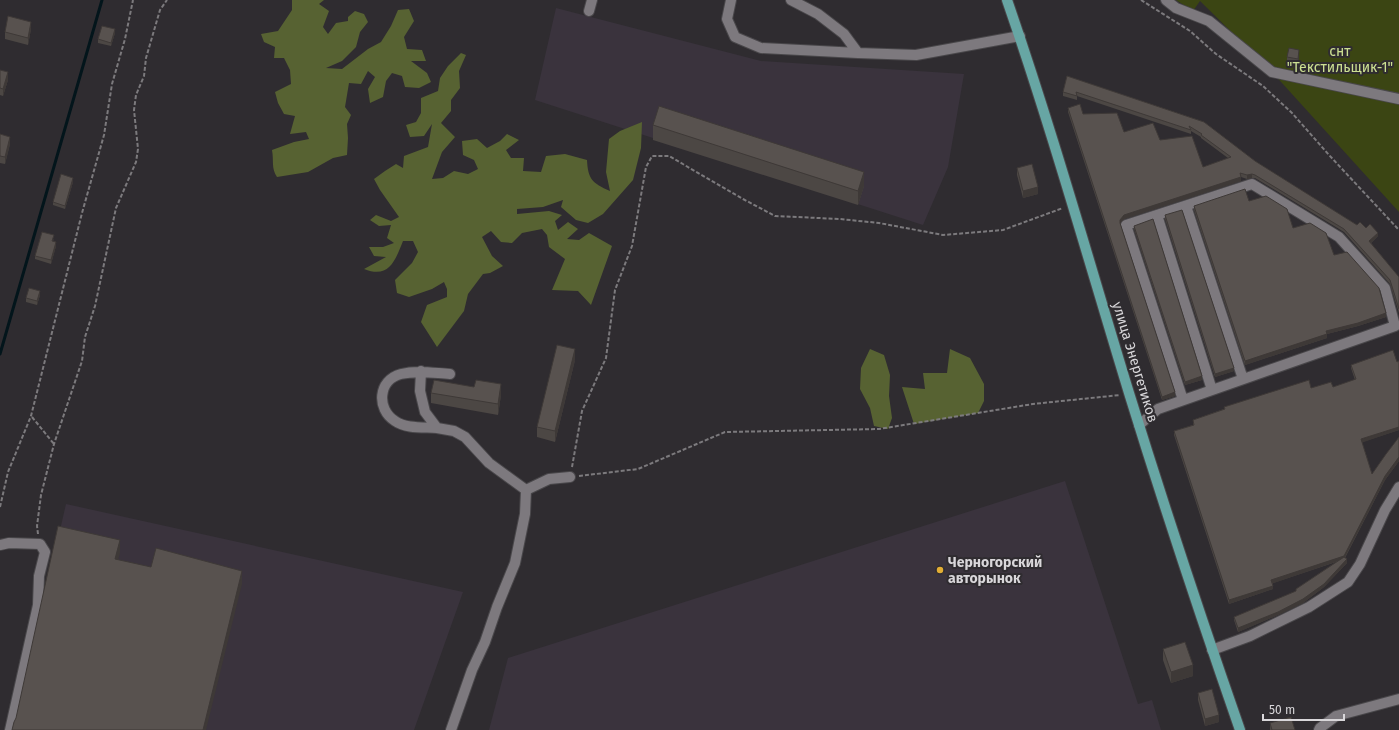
<svg xmlns="http://www.w3.org/2000/svg" width="1399" height="730" viewBox="0 0 1399 730" font-family="'Fira Sans',sans-serif">
	<rect width="100%" height="100%" fill="#2f2c30"/>
	<!-- built -->
	<path fill="#3a333d" d="M556,8L761,61L964,74L948,167L923,225L535,100Z
		M1065,481L1138,704L1152,700L1161,730H489L508,658Z
		M66,504L463,592L414,730H14Z"/>
	<!-- green -->
	<path fill="#3b4513" d="M1176,0H1399V212L1272,72L1200,1L1193,11Z"/>
	<!-- forest -->
	<path fill="#576232" d="M292,0H324L319,4L329,11L323,27L328,34L336,23L348,21V17L355,11L364,14L368,22L360,32L356,47L342,61L326,68L342,69L368,49L381,42L391,26L398,10L409,9L414,21L404,37L407,49L422,50L426,61H411L427,73L431,82L419,88L405,87L402,76L392,73L386,81L383,97L370,103L368,89L375,77L368,71L361,84L349,83L345,107L351,115L347,124L348,138L347,155L333,158L308,172L277,177C271,168 274,161 272,150L294,142L309,139L306,132L290,134L295,116L284,114L278,103L275,92L291,84L290,70L284,58H274L275,47L264,42L261,34L278,31L292,10Z
		M461,53L466,55L459,71L460,88L451,100V111L441,123L455,137L442,152L432,179L443,178L454,171L468,174L478,169L474,160L463,155L462,141L477,139L487,148L500,141L507,134L519,140L506,150L511,158H524L523,171L541,172L546,156L565,154L587,160C588,179 592,183 610,191L606,172L609,139L620,131L642,122L641,148L633,180L603,214L588,223L576,220L561,207L563,200L543,207L517,209V214L549,211L562,215L555,221L558,230L568,222L578,229L567,239L579,240L589,233L612,246L591,305L578,291L552,290L565,259L549,247L547,235L542,229L522,233L512,243L501,242L491,231L482,237L492,256L503,266L490,273L483,274L468,294L464,311L437,347L421,322L427,305L447,297V289L444,282L432,289L409,297L397,293L395,280L412,263L418,252L413,241H403C395,261 389,279 364,269L386,257L374,256L369,247H383L394,243L387,238L391,225L379,226L370,220L376,215L391,221L399,217L380,190L374,179L385,171L396,164L403,168L404,156L428,147L432,124L424,136L410,137L406,125L416,122L421,113V98L438,91L440,78L448,66Z
		M870,349L884,355L890,375L889,396L892,418L888,429L874,426L870,408L860,389L861,368Z
		M950,349L970,358L984,384V401L978,413L914,424L902,387L925,389L923,373H947Z"/>
	<g fill="none" stroke-linecap="round" stroke-linejoin="round">
		<!-- stream -->
		<path stroke="#03151b" stroke-width="3" d="M0,354L102,0"/>
		<defs>
			<path id="minor" d="M731,0L727,19L735,37L761,48L858,53L916,55L1020,36
				M791,0L818,14L844,34L858,53
				M1166,0L1176,8L1209,21L1272,72L1399,99
				M589,11L592,0
				M1186,206L1243,379
				M1157,215L1212,390
				M421,371L420,391L425,412L437,428L454,431L465,437L489,463L526,490
				M1139,425L1158,409L1395,326L1385,288L1339,237L1252,184L1126,225L1183,400
				M437,428C424,427 406,429 395,421C376,409 378,380 401,374C417,370 433,373 450,374
				M0,545L9,543L40,544L45,552L39,576L38,605L10,730
				M1212,650L1250,636L1309,607L1348,582L1360,564L1385,510L1399,487
				M451,730L472,670L485,642L497,607L515,563L525,514L526,490L549,479L570,477
				M1319,730L1320,728L1336,716L1399,699"/>
			<path id="major" d="M1007,0C1052,130 1089,262 1129,393C1164,506 1201,618 1240,730"/>
		</defs>
		<!-- minor casing -->
		<use href="#minor" stroke="#49474a" stroke-width="12"/>
		<!-- major casing -->
		<use href="#major" stroke="#49474a" stroke-width="12"/>
		<!-- path -->
		<path stroke="#7c7a7d" stroke-width="2" stroke-dasharray="4 2" stroke-linecap="butt" d="M1141,0L1190,31L1216,54L1263,86L1292,113L1329,155L1399,230
			M32,417L54,444
			M572,467L582,411L606,358L615,290L632,246L646,167L652,156H669L743,199L775,216L840,219L879,223L943,235L1003,230L1063,208
			M579,476L638,469L725,432L879,429L1033,404L1120,395
			M0,507L8,472L31,416L82,213L104,135L112,84L125,39L133,0
			M38,534L37,526L41,495L54,444L82,361L85,337L95,306L116,208L136,162L138,149L134,110L136,95L144,76L146,58L160,10L167,0"/>
		<!-- minor -->
		<use href="#minor" stroke="#7d797e" stroke-width="10"/>
		<!-- major -->
		<use href="#major" stroke="#67a6a4" stroke-width="10"/>
	</g>
	<!-- wall -->
	<path fill="#4c4744" d="M31,29L28,45L5,39V32Z
		M115,33L111,46L98,43V39Z
		M1287,57H1299L1298,66L1287,64Z
		M0,70L8,80L3,96L0,95Z
		M1067,76L1204,122L1255,161L1357,225L1366,228L1378,236L1371,243L1399,277V313L1390,284L1344,232L1255,178H1252L1247,179L1241,177V181L1124,219L1120,223L1175,396L1162,400L1068,112V108L1083,114L1124,132L1160,140L1203,167L1228,158L1201,138V137L1191,131V134L1077,96V100L1063,96V92Z
		M653,125L864,186L858,205L653,140Z
		M0,134L10,144L5,164L0,163Z
		M1017,168L1038,194L1023,198L1017,175Z
		M73,182L65,209L53,205V202Z
		M1249,201L1334,255L1386,317L1358,326L1327,334V338L1245,365L1194,210V206Z
		M1165,215L1234,371L1215,377L1165,219Z
		M1134,226L1202,380L1185,385L1134,229Z
		M54,239L53,241L56,246L51,264L35,259V256Z
		M40,295L37,305L26,302V298Z
		M575,360L555,442L537,437V427Z
		M1399,361V430L1362,442L1372,474L1399,437V461L1385,480L1345,558L1347,563L1324,587L1303,603L1278,615L1238,632L1234,620V617L1296,591V589L1336,562L1273,583V589L1229,604L1174,435V431L1193,425V420L1224,409V407L1311,388L1333,387L1355,380L1351,368V365Z
		M474,387L501,395L498,415L431,403V393Z
		M1163,649L1193,676L1171,683L1163,660Z
		M1198,693L1219,722L1205,726L1198,700Z
		M1270,723L1295,730H1270Z"/>
	<!-- shaded-wall -->
	<path fill="#3e3937" d="M31,22V29L28,45V38Z
		M115,29V33L111,46V43Z
		M1299,50V57L1298,66V59Z
		M8,72V80L3,96V89Z
		M10,137V144L5,164V157Z
		M864,172V186L858,205V191Z
		M1252,174V178L1247,179V175Z
		M1241,177V181L1124,219L1120,223V220L1124,215Z
		M73,178V182L65,209V206Z
		M1038,187V194L1023,198V191Z
		M1378,233V236L1369,245V241Z
		M56,242V246L51,264V260Z
		M40,291V295L37,305V301Z
		M1386,313V317L1358,326L1327,334V338L1245,365V361L1326,331Z
		M575,349V360L555,442V431Z
		M1234,368V371L1215,377V374Z
		M1202,376V380L1185,385V382Z
		M501,384V395L498,415V404Z
		M1175,392V396L1162,400V397Z
		M1399,427V430L1361,443V439Z
		M1399,457V461L1385,480L1344,559L1271,584V580Z
		M120,540V553L115,572V559Z
		M1347,559V563L1324,587L1303,603L1278,615L1238,632V628Z
		M242,571V584L206,730H203Z
		M1273,586V589L1229,604V600Z
		M1193,665V676L1171,683V672Z
		M1219,715V722L1205,726V719Z"/>
	<!-- building -->
	<path fill="#58524f" stroke="#3e3937" d="M8,16L31,22L28,38L5,32Z
		M102,26L115,29L111,43L98,39Z
		M1289,48L1299,50L1298,59L1287,57Z
		M0,70L8,72L3,89L0,88Z
		M1067,76L1204,122L1255,161L1357,225L1360,222L1366,228L1370,224L1378,233L1369,241L1399,277V309L1390,280L1344,229L1255,175L1252,174L1247,175L1240,173L1241,177L1124,215L1120,220V223L1175,392L1162,397L1068,108L1080,104L1083,114L1117,113L1124,132L1153,123L1160,140L1192,136L1203,167L1231,157L1201,135L1202,134L1189,126L1191,130L1076,92L1077,96L1063,92Z
		M659,106L864,172L858,191L653,125Z
		M0,134L10,137L5,157L0,156Z
		M1032,164L1038,187L1023,191L1017,168Z
		M61,174L73,178L65,206L53,202Z
		M1245,189L1249,201L1266,196L1287,209L1293,228L1310,223L1326,233L1334,255L1347,252L1379,288L1386,313L1358,323L1326,331L1327,334L1245,361L1194,206Z
		M1182,210L1234,368L1215,374L1165,215Z
		M1153,219L1202,376L1185,382L1134,226Z
		M42,232L54,235L52,241L56,242L51,260L35,256Z
		M29,288L40,291L37,301L26,298Z
		M557,345L575,349L555,431L537,427Z
		M1393,350L1397,362L1399,361V427L1361,439L1372,474L1386,454L1399,437V457L1385,476L1344,556L1271,580L1273,586L1229,600L1174,431L1194,425L1193,420L1225,409L1224,407L1309,380L1311,388L1331,382L1333,387L1356,379L1351,365Z
		M434,380L474,387L476,380L501,384L498,404L431,393Z
		M58,526L120,540L115,559L151,567L156,548L242,571L203,730H12L14,722L16,718Z
		M1344,557L1347,559L1324,584L1303,599L1278,612L1238,628L1234,617L1296,591V589Z
		M1185,642L1193,665L1171,672L1163,649Z
		M1212,689L1219,715L1205,719L1198,693Z
		M1291,717L1295,730H1272L1270,723Z"/>
	<!-- markers -->
	<circle fill="#e3ae34" stroke="#2f2c30" stroke-width="1.5" cx="940" cy="570" r="4"/>
	<g text-anchor="middle" dominant-baseline="central" stroke-width="4" stroke-linejoin="round" paint-order="stroke">
		<!-- park labels -->
		<g font-size="14" fill="#cce092" stroke="#2f2c30">
			<text x="1340" y="51">снт<tspan x="1340" dy="16">"Текстильщик-1"</tspan></text>
		</g>
		<!-- street labels -->
		<g font-size="14" fill="#d9d7da" stroke="#2f2c30">
			<text transform="translate(1135 362) rotate(73)">улица Энергетиков</text>
		</g>
		<!-- poi labels -->
		<g font-size="14" font-weight="bold" fill="#d9d7da" stroke="#2f2c30" text-anchor="start">
			<text x="948" y="562">Черногорский<tspan x="948" dy="16">авторынок</tspan></text>
		</g>
	</g>
	<!-- scale -->
	<path d="M1263 714v6h81v-6" fill="none" stroke="#d9d7da" stroke-width="2"/>
	<text x="1269" y="714" font-size="12" fill="#d9d7da" stroke="#2f2c30" stroke-width="3" paint-order="stroke">50 m</text>
</svg>
